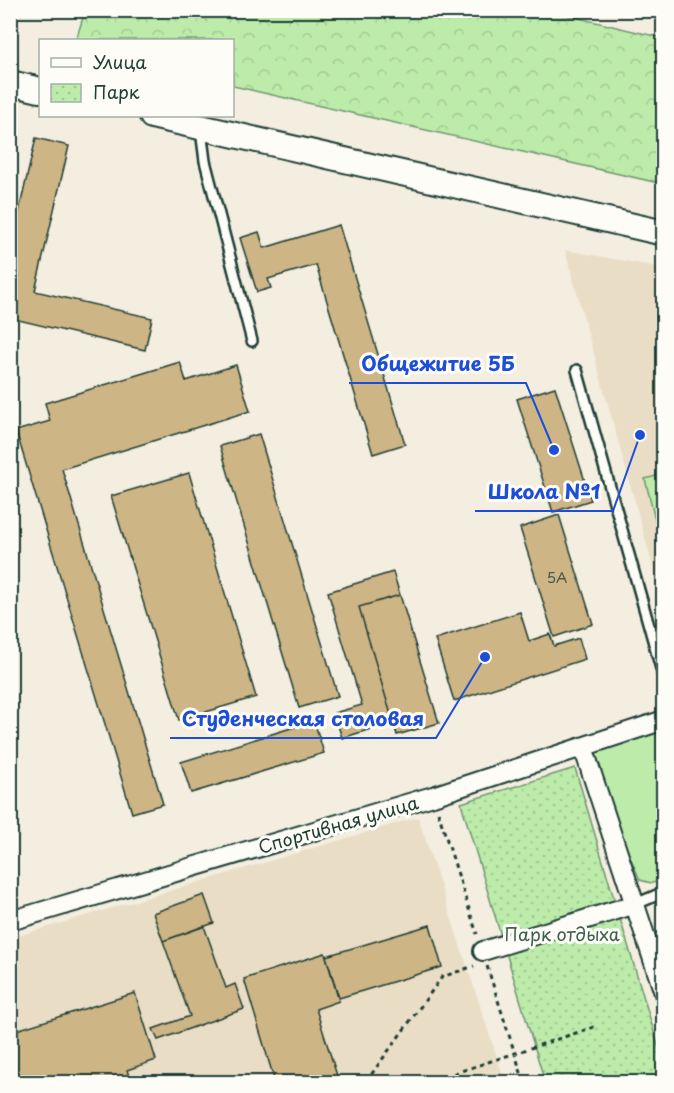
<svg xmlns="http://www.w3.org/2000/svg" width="674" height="1093" viewBox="0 0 674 1093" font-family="'Playpen Sans',sans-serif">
	<defs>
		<pattern id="forest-crowns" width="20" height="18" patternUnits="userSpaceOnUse" patternTransform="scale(1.5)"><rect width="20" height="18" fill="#bcebaa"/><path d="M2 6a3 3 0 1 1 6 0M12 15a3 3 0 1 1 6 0" fill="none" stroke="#a1ca93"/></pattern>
		<pattern id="park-dots" width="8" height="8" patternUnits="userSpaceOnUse" patternTransform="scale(1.5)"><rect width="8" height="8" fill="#bcebaa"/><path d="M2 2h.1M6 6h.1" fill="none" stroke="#a1ca93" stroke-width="1.8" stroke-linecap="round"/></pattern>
	</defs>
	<rect width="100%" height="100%" fill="#f4eee0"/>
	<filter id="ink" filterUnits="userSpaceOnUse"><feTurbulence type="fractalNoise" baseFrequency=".0167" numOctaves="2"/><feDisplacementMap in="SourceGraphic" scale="12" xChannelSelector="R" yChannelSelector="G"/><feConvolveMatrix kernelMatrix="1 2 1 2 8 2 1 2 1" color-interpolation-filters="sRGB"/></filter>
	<g filter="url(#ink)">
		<!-- built -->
		<path fill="#e9ddc5" d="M565,250L663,268V603Z
			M418,817L505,1082H11V938Z"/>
		<!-- green -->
		<path fill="#bcebaa" stroke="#6e946f" stroke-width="1.5" d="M663,474H664L663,552L645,479Z
			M663,723V881L651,883L640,880L583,747Z"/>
		<!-- forest -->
		<path fill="url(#forest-crowns)" stroke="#6e946f" stroke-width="1.5" d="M85,11L545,10L663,38V184L233,86L232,40H76Z"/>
		<!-- park -->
		<path fill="url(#park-dots)" stroke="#6e946f" stroke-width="1.5" d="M575,768L663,1062V1082H545L461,803Z"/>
		<!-- building -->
		<path fill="#ceb585" stroke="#1f3d34" stroke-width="1.5" d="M36,138L69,146L35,291L152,318L145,350L10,318V249Z
			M339,225L405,444L373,454L316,265L268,279L271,288L257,292L240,238L259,232L264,248Z
			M180,362L186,381L236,365L250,411L62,469L163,804L132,813L16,431L50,421L45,403Z
			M555,387L591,500L553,512L517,399Z
			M259,434L338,696L299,708L220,446Z
			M189,473L256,697L179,720L111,496Z
			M559,515L593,624L554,637L520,528Z
			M393,572L439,723L397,735L394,722L342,738L334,713L362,705L328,592Z
			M400,595L439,723L397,735L359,607Z
			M520,612L529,641L550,634L554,646L579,638L585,659L454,701L435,639Z
			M314,721L324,753L191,793L181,762Z
			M204,895L214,923L163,941L153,913Z
			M430,925L442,967L339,998L326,956Z
			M204,926L226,988L235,984L244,1009L158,1040L153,1029L190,1016L163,941Z
			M325,953L339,1001L316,1009L339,1082H275L244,979Z
			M135,993L156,1060L127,1070L131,1082H92L91,1078L77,1082H18L10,1058V1032Z"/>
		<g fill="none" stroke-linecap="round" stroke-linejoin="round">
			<defs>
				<path id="lane" d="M201,130L205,161L252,341
					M577,370L664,679
					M636,904L664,892"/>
				<path id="street" d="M583,747L664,993
					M10,921L433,796L664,720
					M483,951L636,904"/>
				<path id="secondary" d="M10,83L40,90
					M152,116L664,233"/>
			</defs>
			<!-- lane casing -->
			<use href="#lane" stroke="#1f3d34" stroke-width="14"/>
			<!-- street casing -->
			<use href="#street" stroke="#1f3d34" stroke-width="22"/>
			<!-- secondary casing -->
			<use href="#secondary" stroke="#1f3d34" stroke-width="28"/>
			<!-- path -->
			<path stroke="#1f3d34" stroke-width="3" stroke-dasharray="4.5 4.5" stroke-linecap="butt" d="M438,812L477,934
				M487,966L524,1082
				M369,1082L368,1079L442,977L474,966
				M428,1082L594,1027"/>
			<!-- lane -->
			<use href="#lane" stroke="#fdfcf7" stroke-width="9"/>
			<!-- street -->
			<use href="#street" stroke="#fdfcf7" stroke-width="18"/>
			<!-- secondary -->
			<use href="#secondary" stroke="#fdfcf7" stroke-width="24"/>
		</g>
	</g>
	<g text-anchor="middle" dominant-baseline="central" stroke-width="6" stroke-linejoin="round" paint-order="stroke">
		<!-- number labels -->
		<g font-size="15" fill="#4b5b48">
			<text x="557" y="576">5А</text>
		</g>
		<!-- street labels -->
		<g font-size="18" fill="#1f3d34" stroke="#fdfcf7">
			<text transform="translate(338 824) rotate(-16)">Спортивная улица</text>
		</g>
		<!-- park labels -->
		<g font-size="18" fill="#3e604c" stroke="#fdfcf7">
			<text x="562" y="933">Парк отдыха</text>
		</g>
	</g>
	<!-- callouts -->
	<path fill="none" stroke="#1d4ed8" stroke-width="2" d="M554 450L526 383H349M640 435L613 511H475M485 657L436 738H170"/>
	<g fill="#1d4ed8" stroke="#fdfcf7" stroke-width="2">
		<circle cx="554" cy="450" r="6"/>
		<circle cx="640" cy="435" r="6"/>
		<circle cx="485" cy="657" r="6"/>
	</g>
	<g font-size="20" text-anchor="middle" font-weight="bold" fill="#1d4ed8" stroke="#fdfcf7" stroke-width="6" stroke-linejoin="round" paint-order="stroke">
		<text x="438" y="371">Общежитие 5Б</text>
		<text x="544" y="499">Школа №1</text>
		<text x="303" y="726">Студенческая столовая</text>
	</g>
	<!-- margin -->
	<rect width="674" height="1093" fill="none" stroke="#fdfcf7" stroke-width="36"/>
	<rect x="18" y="18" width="638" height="1057" fill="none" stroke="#1f3d34" stroke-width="2" filter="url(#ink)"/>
	<!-- legend -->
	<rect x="39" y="39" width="195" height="78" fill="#fdfcf7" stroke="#a4b0a9" stroke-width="1.5"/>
	<rect x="51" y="58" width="30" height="9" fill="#fdfcf7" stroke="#a4b0a9" stroke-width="1.5"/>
	<text x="93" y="69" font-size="18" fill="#1f3d34">Улица</text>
	<rect x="51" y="84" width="30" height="18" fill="url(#park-dots)" stroke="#a4b0a9" stroke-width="1.5"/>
	<text x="93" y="99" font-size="18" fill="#1f3d34">Парк</text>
</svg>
